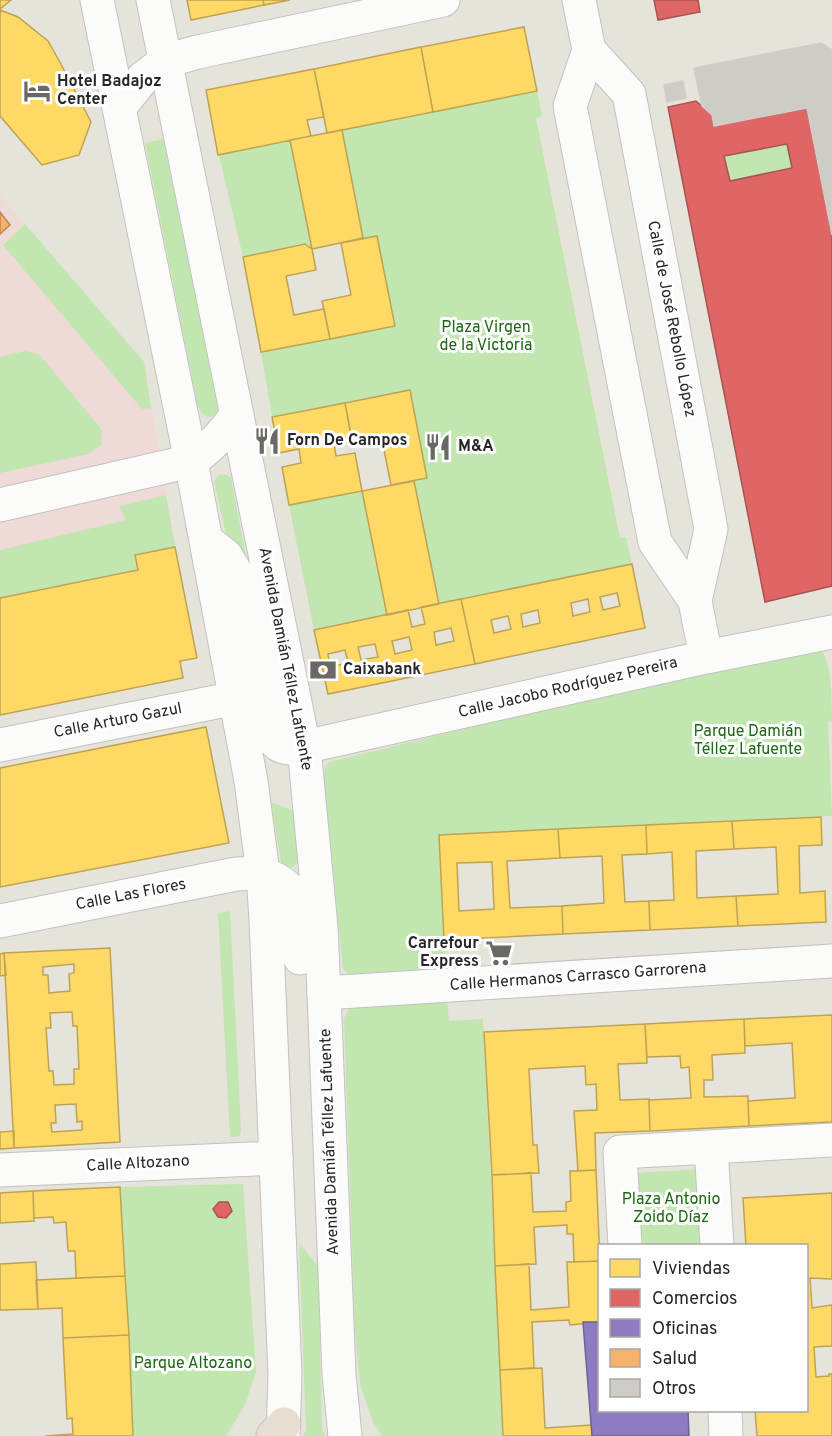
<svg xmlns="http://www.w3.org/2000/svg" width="832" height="1436" viewBox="0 0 832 1436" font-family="Overpass,sans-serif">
	<rect width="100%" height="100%" fill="#e6e3db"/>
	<!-- medical -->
	<path fill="#eedad6" d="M0,196L144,362L175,547L135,555L138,570L0,598Z"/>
	<!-- green -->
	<path fill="#c1e6b0" d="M537,91L542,116L536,118L620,538L626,537L632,564L314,630L289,505L427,478L410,390L272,417L261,352L395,326L377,236L312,249L305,244L243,257L219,155Z
		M163,139L218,402L217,412L211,417L203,415L198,407L145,143Z
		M787,144L792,168L730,181L724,156Z
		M25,224L144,362L151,408L142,409L3,245Z
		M25,351L39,354L102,430L101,445L88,454L0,473V357Z
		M221,474L227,475L231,478L246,556L234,545L226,534L214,482L216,478Z
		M166,495L175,547L135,555L138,570L0,598V550L126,520L119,506Z
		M802,647C808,648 816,648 821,651C832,662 832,703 832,722H828L832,816L439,835L446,972L350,976L343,969L324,777L325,767L329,762Z
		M271,802L294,811L301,860L293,867L282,868Z
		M230,911L241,1129L240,1136L230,1137L218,913Z
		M447,1000L449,1021L483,1019L503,1436H382L373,1422L360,1385L355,1330L344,1019L348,1010L353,1006Z
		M701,1169L705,1245H641L637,1173Z
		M243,1184L256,1372L245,1405L226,1436H133L120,1187Z
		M299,1243L318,1266L322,1429L325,1436H303L306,1430Z"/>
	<!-- homes -->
	<path fill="#ffd966" stroke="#bea353" stroke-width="1.5" fill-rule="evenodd" d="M0,0H11L0,9Z
		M187,0H263L264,5L191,20Z
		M263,0H290L264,5Z
		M0,10L18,17L48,41L62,66L91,122L79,155L42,165L0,116Z
		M524,27L537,91L433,112L421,47Z
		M421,47L433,112L327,133L314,69Z
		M314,69L324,117L307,120L311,136L218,155L206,90Z
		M342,130L363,238L312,249L290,140Z
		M377,236L395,326L330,339L322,301L351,295L341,243Z
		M305,244L312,249L316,270L286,276L294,315L324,309L330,339L261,352L243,257Z
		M410,390L427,478L391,485L381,435L352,441L345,403Z
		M345,403L352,439L334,442L336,456L355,453L362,491L289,505L282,467L301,463L299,449L279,453L272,417Z
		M414,481L439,604L387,615L362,491Z
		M175,547L197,658L180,661L183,678L0,715V598L138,570L135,555Z
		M632,564L645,628L475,664L461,599ZM617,593L620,606L603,610L600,597ZM588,599L590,612L573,616L571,603ZM538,610L540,623L523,627L521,614ZM508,616L511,629L494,633L491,620Z
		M461,599L475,664L328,694L314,630L408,610L412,627L425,624L421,607ZM451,628L454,641L436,645L434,632ZM409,637L412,650L395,654L392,641ZM375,644L378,657L361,660L358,647ZM345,650L348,663L330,667L328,654Z
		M206,727L229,843L0,887V768Z
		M821,817L822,845L799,846L800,893L825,891L826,922L738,926L736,896L778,894L776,847L734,849L732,821Z
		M732,821L734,849L696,851L697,898L736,896L738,926L650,930L649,901L674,900L672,852L647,854L646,825Z
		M646,825L647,854L622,855L625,902L649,901L650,930L563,934L562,906L604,903L602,856L560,858L558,829Z
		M558,829L560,858L507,861L510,908L562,906L563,934L444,940L439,835ZM492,862L494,909L459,911L457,863Z
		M110,948L120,1142L14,1148L4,953ZM74,964V973L69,974L70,991L49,993L48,975H43V967ZM72,1012L73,1026H77L79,1069H74V1084L54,1085L53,1071H49L46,1028H51L50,1013ZM76,1104L77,1122L82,1121V1130L52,1132L51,1123H56L55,1105Z
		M4,953L6,975L0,976V954Z
		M832,1015V1122L749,1126L748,1101L795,1098L792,1043L745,1046L744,1019Z
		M744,1019L745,1053L712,1055L713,1080H704V1097L748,1096L749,1126L650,1131L649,1100L691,1098L689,1067L681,1068L680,1056L647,1057L645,1024Z
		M645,1024L647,1063L618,1064L620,1100L649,1099L650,1131L595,1133L596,1170L578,1171L574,1111L597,1110L596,1084L586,1085L585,1066L529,1069L533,1145H537L539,1173L492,1175L484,1032Z
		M14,1131V1148L0,1149V1132Z
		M596,1170L600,1261L574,1262L573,1234H567V1225L534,1227L536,1264L495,1266L492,1175L531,1173L533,1212L566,1211V1202L571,1201L570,1171Z
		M120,1187L125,1276L76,1278L75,1251H68L66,1222L54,1223L53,1217L34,1218L33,1191Z
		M33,1191L34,1221L0,1223V1193Z
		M832,1193V1279L810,1278L812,1308L832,1305V1346L814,1347L816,1377L829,1376V1374H832V1436H757L755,1410H806V1246H746L743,1198Z
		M600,1261V1322L570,1325L569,1320L532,1322L534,1368L500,1370L495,1266L529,1264L531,1310L569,1307L567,1262Z
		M36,1262L38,1309L0,1310V1264Z
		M125,1276L129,1335L63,1338L62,1308L38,1309L36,1280Z
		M129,1335L133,1436H45L73,1434L72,1418L67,1419L63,1338Z
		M542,1368L545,1428L592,1425V1436H503L500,1370Z"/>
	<!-- shops -->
	<path fill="#e06666" stroke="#a85353" stroke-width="1.5" fill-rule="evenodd" d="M654,0H698L700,12L658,20Z
		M696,101L712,115L714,126L807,108L832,235V586L765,602L668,107ZM787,144L792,168L730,181L724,156Z
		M219,1202H228L232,1211L226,1218L218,1217L213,1209Z"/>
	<!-- offices -->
	<path fill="#8e7cc3" stroke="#6f6294" stroke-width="1.5" d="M583,1322H600V1410H688L689,1436H592Z"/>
	<!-- health -->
	<path fill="#f6b26b" stroke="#b88856" stroke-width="1.5" d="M0,212L10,225L0,234Z"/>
	<!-- building -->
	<path fill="#cfccc6" stroke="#d1cec7" stroke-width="1.5" d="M821,43L832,50V235L807,108L714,126L712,115L702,106L694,68Z
		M683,81L686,98L667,102L664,85Z"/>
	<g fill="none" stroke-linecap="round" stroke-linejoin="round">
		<defs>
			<path id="street" d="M579,0L589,50L629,94L711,529L695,601
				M589,50L570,106L655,542L695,601L706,657
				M165,61L198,52L443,0
				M0,505L191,461
				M0,745L236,698
				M304,747L706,657L832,632
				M0,921L236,874L263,873
				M324,993L832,961
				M711,1147L717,1246
				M0,1170L276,1158
				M625,1246L620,1152L832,1140
				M725,1410L726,1436"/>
			<path id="secondary" d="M97,0L191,461L251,781L263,873L266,921L285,1375L283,1436
				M153,0L304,747L321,927L324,993L339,1374L345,1436
				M119,108L143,78L165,61
				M191,461C211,448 224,433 237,414
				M206,540L226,556L238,576L270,734C277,749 289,750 304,747
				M263,873C271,877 282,881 288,888C300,902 298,940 300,958"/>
			<path id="highway" d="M273,1436L284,1424"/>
		</defs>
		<!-- street casing -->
		<use href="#street" stroke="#c2c1c2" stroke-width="35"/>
		<!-- secondary casing -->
		<use href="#secondary" stroke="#c2c1c2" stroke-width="35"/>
		<!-- highway casing -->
		<use href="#highway" stroke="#c3c1bf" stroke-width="35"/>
		<!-- street -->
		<use href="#street" stroke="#fbfbfa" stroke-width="33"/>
		<!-- secondary -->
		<use href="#secondary" stroke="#fbfbfa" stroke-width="33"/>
		<!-- highway -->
		<use href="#highway" stroke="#e8ddd1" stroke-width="33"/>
	</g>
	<!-- icons -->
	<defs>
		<symbol id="hotel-bare" viewBox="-9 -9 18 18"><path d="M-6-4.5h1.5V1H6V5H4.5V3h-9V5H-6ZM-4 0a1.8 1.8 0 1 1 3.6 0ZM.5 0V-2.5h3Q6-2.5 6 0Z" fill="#696865" stroke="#fff" stroke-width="2.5" paint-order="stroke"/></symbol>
		<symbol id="restaurant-bare" viewBox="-9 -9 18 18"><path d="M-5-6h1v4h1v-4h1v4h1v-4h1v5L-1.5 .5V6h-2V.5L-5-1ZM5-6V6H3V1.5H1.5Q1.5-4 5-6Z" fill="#696865" stroke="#fff" stroke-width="2.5" paint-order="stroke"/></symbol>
		<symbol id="bank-bare" viewBox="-9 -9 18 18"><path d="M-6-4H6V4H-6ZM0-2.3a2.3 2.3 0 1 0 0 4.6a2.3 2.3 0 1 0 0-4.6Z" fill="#696865" stroke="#fff" stroke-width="2.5" paint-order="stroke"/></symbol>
		<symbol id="supermarket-bare" viewBox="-9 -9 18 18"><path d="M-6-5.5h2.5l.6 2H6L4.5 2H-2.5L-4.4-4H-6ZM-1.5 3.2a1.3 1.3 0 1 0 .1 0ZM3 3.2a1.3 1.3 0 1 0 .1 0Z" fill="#696865" stroke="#fff" stroke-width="2.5" paint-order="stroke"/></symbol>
	</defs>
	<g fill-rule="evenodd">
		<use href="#hotel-bare" x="18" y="72" width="38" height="38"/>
		<use href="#restaurant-bare" x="248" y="422" width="38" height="38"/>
		<use href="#restaurant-bare" x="419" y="428" width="38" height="38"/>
		<use href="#bank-bare" x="304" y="651" width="38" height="38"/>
		<use href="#supermarket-bare" x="480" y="934" width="38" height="38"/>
	</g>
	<g text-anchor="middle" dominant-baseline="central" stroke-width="6" stroke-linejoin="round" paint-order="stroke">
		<!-- poi labels -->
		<g font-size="16" font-weight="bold" fill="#262626" stroke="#fff" text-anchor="start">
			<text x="57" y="82">Hotel Badajoz<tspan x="57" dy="18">Center</tspan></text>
			<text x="287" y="441">Forn De Campos</text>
			<text x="458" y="447">M&amp;A</text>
			<text x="343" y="670">Caixabank</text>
			<text x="479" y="944" text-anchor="end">Carrefour<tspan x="479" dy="18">Express</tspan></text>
		</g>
		<!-- street labels -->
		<g font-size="16" fill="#262626" stroke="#fff">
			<text transform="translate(671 319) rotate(79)">Calle de José Rebollo López</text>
			<text transform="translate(285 659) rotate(79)">Avenida Damián Téllez Lafuente</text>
			<text transform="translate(568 688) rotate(-13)">Calle Jacobo Rodríguez Pereira</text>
			<text transform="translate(118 721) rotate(-11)">Calle Arturo Gazul</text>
			<text transform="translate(131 895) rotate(-11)">Calle Las Flores</text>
			<text transform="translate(578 977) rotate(-4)">Calle Hermanos Carrasco Garrorena</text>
			<text transform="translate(330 1142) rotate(-92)">Avenida Damián Téllez Lafuente</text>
			<text transform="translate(138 1164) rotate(-3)">Calle Altozano</text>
		</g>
		<!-- park labels -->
		<g font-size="16" fill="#1b6713" stroke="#fff">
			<text x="486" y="328">Plaza Virgen<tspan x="486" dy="18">de la Victoria</tspan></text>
			<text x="748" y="732">Parque Damián<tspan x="748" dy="18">Téllez Lafuente</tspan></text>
			<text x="671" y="1200">Plaza Antonio<tspan x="671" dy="18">Zoido Díaz</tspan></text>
			<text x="193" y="1364">Parque Altozano</text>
		</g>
	</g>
	<!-- legend -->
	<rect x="598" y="1244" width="210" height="168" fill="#ffffff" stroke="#a8a8a8" stroke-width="1.5"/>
	<rect x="610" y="1259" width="30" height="18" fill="#ffd966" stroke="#a8a8a8" stroke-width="1.5"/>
	<text x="652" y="1274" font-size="18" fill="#262626">Viviendas</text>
	<rect x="610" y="1289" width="30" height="18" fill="#e06666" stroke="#a8a8a8" stroke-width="1.5"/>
	<text x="652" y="1304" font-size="18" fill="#262626">Comercios</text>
	<rect x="610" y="1319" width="30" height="18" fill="#8e7cc3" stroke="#a8a8a8" stroke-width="1.5"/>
	<text x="652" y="1334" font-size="18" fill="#262626">Oficinas</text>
	<rect x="610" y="1349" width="30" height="18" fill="#f6b26b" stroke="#a8a8a8" stroke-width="1.5"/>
	<text x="652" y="1364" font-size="18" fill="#262626">Salud</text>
	<rect x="610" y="1379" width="30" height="18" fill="#cfccc6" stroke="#a8a8a8" stroke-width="1.5"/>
	<text x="652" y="1394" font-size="18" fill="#262626">Otros</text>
</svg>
